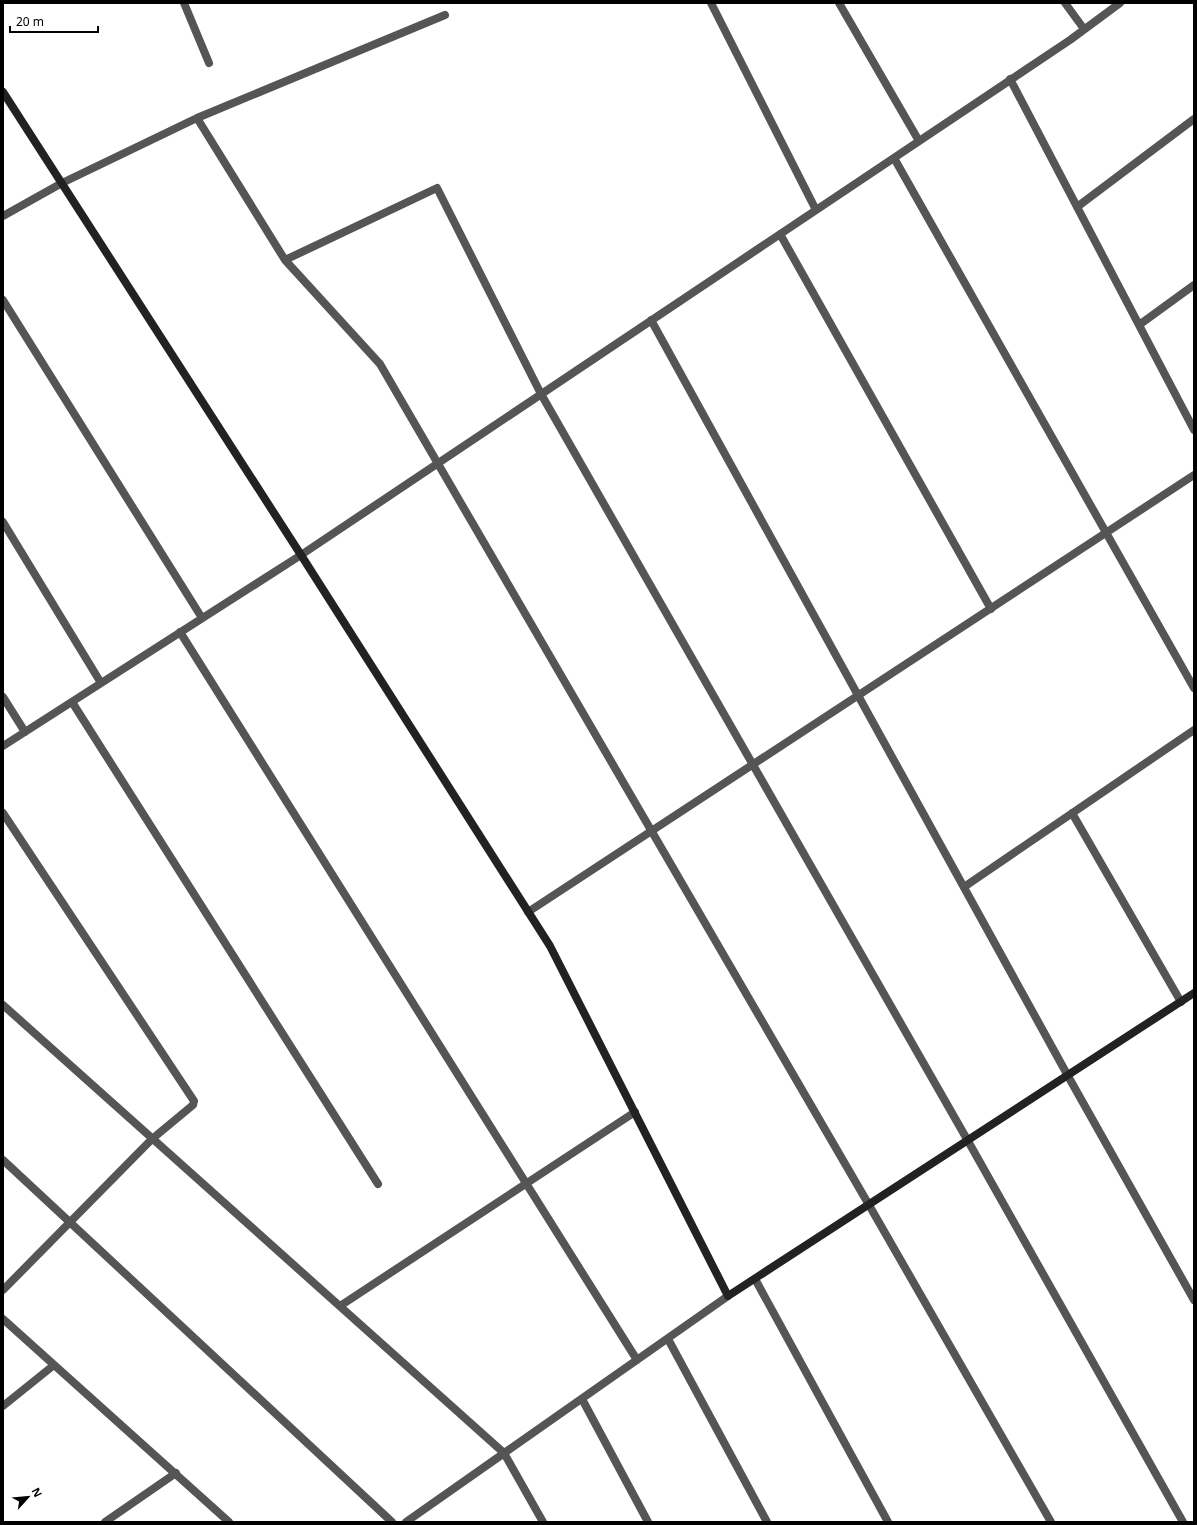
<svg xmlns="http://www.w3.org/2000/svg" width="1197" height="1525" viewBox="0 0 1197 1525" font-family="'Noto Sans',sans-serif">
	<rect width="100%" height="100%" fill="#fff"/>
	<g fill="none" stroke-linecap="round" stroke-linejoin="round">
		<!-- street -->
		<path stroke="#555" stroke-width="8" d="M184,3L209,63
			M711,3L816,210
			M839,3L919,141
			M1065,3L1084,29
			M1010,79L1194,430
			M197,118L445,15
			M894,158L1194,688
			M1077,207L1194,119
			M3,216L62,183L197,118L285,260L380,364L869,1205L1051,1522
			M780,234L991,609
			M285,260L437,188L541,394L968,1141L1183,1522
			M3,300L202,618
			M651,320L1068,1076L1194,1300
			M1139,325L1194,285
			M3,522L101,683
			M180,632L637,1360
			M3,697L25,732
			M72,702L378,1184
			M3,746L301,555L1070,40L1120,3
			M3,813L194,1101L193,1105L152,1139L3,1290
			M1072,813L1181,1002
			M964,887L1194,730
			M528,912L1194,475
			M3,1005L504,1453L543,1522
			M3,1160L392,1522
			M755,1279L888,1522
			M340,1306L635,1112
			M3,1319L229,1522
			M668,1339L767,1522
			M582,1399L648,1522
			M3,1406L54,1365
			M105,1522L176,1473
			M406,1522L728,1296"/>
		<!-- secondary -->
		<path stroke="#222" stroke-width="8" d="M3,92L301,555L550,946L728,1296L1194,993"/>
	</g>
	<!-- border -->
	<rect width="1197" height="1525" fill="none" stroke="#000000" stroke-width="8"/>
	<!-- north arrow -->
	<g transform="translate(28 1497) rotate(63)" stroke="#ffffff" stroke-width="3" paint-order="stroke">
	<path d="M0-3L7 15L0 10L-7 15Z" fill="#000000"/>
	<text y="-6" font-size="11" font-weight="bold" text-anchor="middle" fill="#000000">N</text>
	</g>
	<!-- scale -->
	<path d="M10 26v6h88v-6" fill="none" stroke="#000000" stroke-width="2"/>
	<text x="16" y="26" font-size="12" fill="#000000" stroke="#ffffff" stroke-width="3" paint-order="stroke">20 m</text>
</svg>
